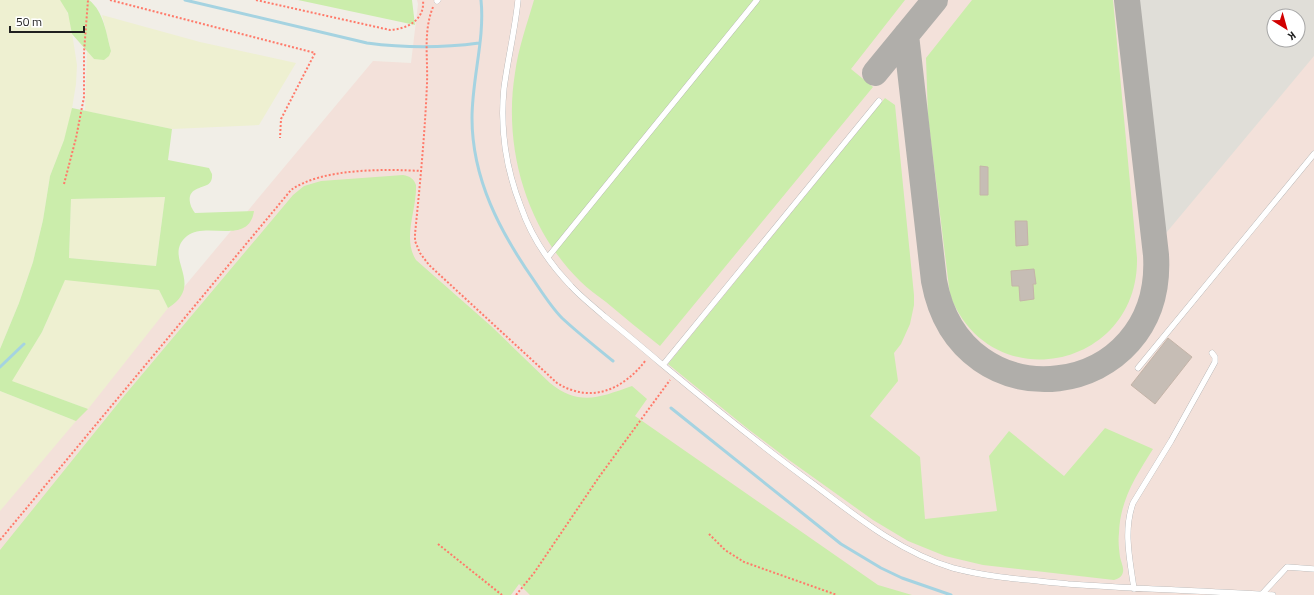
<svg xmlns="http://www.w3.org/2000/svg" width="1314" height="595" viewBox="0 0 1314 595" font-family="'Titillium Web',sans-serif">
	<rect width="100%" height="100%" fill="#f1eee7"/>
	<!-- military -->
	<path fill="#f3e1da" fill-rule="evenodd" d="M417,0H1314V595H0V507L373,61L411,63L418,4ZM1274,16H1298V40H1274Z"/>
	<!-- airport -->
	<path fill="#e0ded8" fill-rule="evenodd" d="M1117,0H1314V56L1146,257ZM1274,16H1298V40H1274Z"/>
	<!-- farmland -->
	<path fill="#eef0d1" d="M0,0H60L65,6L70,20L77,65L76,84L70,121L64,140L50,176L43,220L33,262L19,303L0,349Z
		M102,15L200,42L296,63L259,125L172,129L85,111L87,51L94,59L111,51Z
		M165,197L156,266L69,258L71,199Z
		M65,279L159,290L168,308L88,409L11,381L42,332Z
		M0,391L76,421L0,511Z"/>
	<!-- grass -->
	<path fill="#cbedab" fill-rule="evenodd" d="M60,0H89C104,12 106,33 111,51L109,56L104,60L94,59L72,34L68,13Z
		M298,0H412L415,25Z
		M534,0H905L851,69L873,87L660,346C642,332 624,317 606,302C597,295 588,289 580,281C526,228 503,147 515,73C518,49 527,24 534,0Z
		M972,0H1113L1137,258C1139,369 990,400 950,295L928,117L926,58Z
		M885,98L895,105L914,295V305L910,324L901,344L894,353L898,381L870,416L920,457L925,519L997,511L989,456L1009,431L1064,476L1105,428L1153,449C1136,476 1120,500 1119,533C1118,541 1119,549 1120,557C1121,562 1124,568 1123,572C1122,577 1118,579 1114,580L983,565L945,556L908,541L873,520L789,460L748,429L668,364Z
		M72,108L172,129L168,160L209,168L212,174C213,187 203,185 195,190C186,195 190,207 195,213L254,211C249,246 206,221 187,236C161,257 207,284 168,308L159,290L65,280L42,332L12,381L88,409L76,421L0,391V349L19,303L33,262L43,220L50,176L64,140ZM165,197L156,266L69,258L71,199Z
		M403,175C410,176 414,179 416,185C417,210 402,238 416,260L491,326L550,383C580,407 600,397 632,386L647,399L635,416L878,585L912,595H530L519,584L511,595H0V550L124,396L293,195L304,186L321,181Z"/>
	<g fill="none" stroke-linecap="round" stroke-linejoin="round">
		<!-- stream -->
		<path stroke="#a5d3e1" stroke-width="3" d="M185,0L367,43C405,48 442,48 479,43
			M481,0C485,39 472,78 472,118C472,179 500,232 535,282C543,294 552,308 562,318C578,333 596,347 613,361
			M0,367L24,344
			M671,408L841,544L881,568L902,578L951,595"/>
		<!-- taxiway -->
		<path stroke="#b0aeaa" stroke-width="26" d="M906,35L934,281C961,428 1165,402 1156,255L1127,0
			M875,73L935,0"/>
	</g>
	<!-- building -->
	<path fill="#c6bdb5" stroke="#c4b4a8" d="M980,166L988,167V195H980Z
		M1015,221H1027L1028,245L1016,246Z
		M1034,269L1036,284H1033L1034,299L1020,301L1019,286H1012L1011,271Z
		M1168,338L1192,357L1155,404L1131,385Z"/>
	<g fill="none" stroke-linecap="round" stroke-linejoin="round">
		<defs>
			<path id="lane" d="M518,0C515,30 508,58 504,88C500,128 506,169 521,207C531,236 550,264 571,286C581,297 593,306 604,316C624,332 644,349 664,366C713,407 764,448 816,486C858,518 902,553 953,568C991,578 1030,580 1068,584C1137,589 1205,591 1273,595
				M437,1L438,0
				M548,257L757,0
				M663,365L879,101
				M1138,368L1314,154
				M1134,589C1130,560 1123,531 1133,503L1171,441L1215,362V357L1212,353
				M1262,594L1287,567L1314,569"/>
		</defs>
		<!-- lane casing -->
		<use href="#lane" stroke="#a7a7a7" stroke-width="6"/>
		<!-- path -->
		<path stroke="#ff7a6a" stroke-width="2" stroke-dasharray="2 2" stroke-linecap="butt" d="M110,0L315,53L281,119L280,138
			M256,0L390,30C407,29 425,20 423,0
			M433,7C423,32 428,57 427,83C425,133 420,184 415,234V241L420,253L429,265L557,383C591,404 623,390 646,360
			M64,184L76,138L84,97V52L88,0
			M709,534L725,550L744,562L837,595
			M0,540L291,190C322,168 385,169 422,171
			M438,544L502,595
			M516,595L534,573L599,477L670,380"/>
		<!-- lane -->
		<use href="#lane" stroke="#fff" stroke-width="5.5"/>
	</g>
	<!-- north arrow -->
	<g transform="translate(1286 28) rotate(143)"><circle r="19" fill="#ffffff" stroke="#a6a6a6"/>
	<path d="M0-3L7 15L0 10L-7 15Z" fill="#d10100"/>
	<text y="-6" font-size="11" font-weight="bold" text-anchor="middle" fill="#202020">K</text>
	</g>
	<!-- scale -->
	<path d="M10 26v6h74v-6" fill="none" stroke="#202020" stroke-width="2"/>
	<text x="16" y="26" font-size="12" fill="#202020" stroke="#ffffff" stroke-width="3" paint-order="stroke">50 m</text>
</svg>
